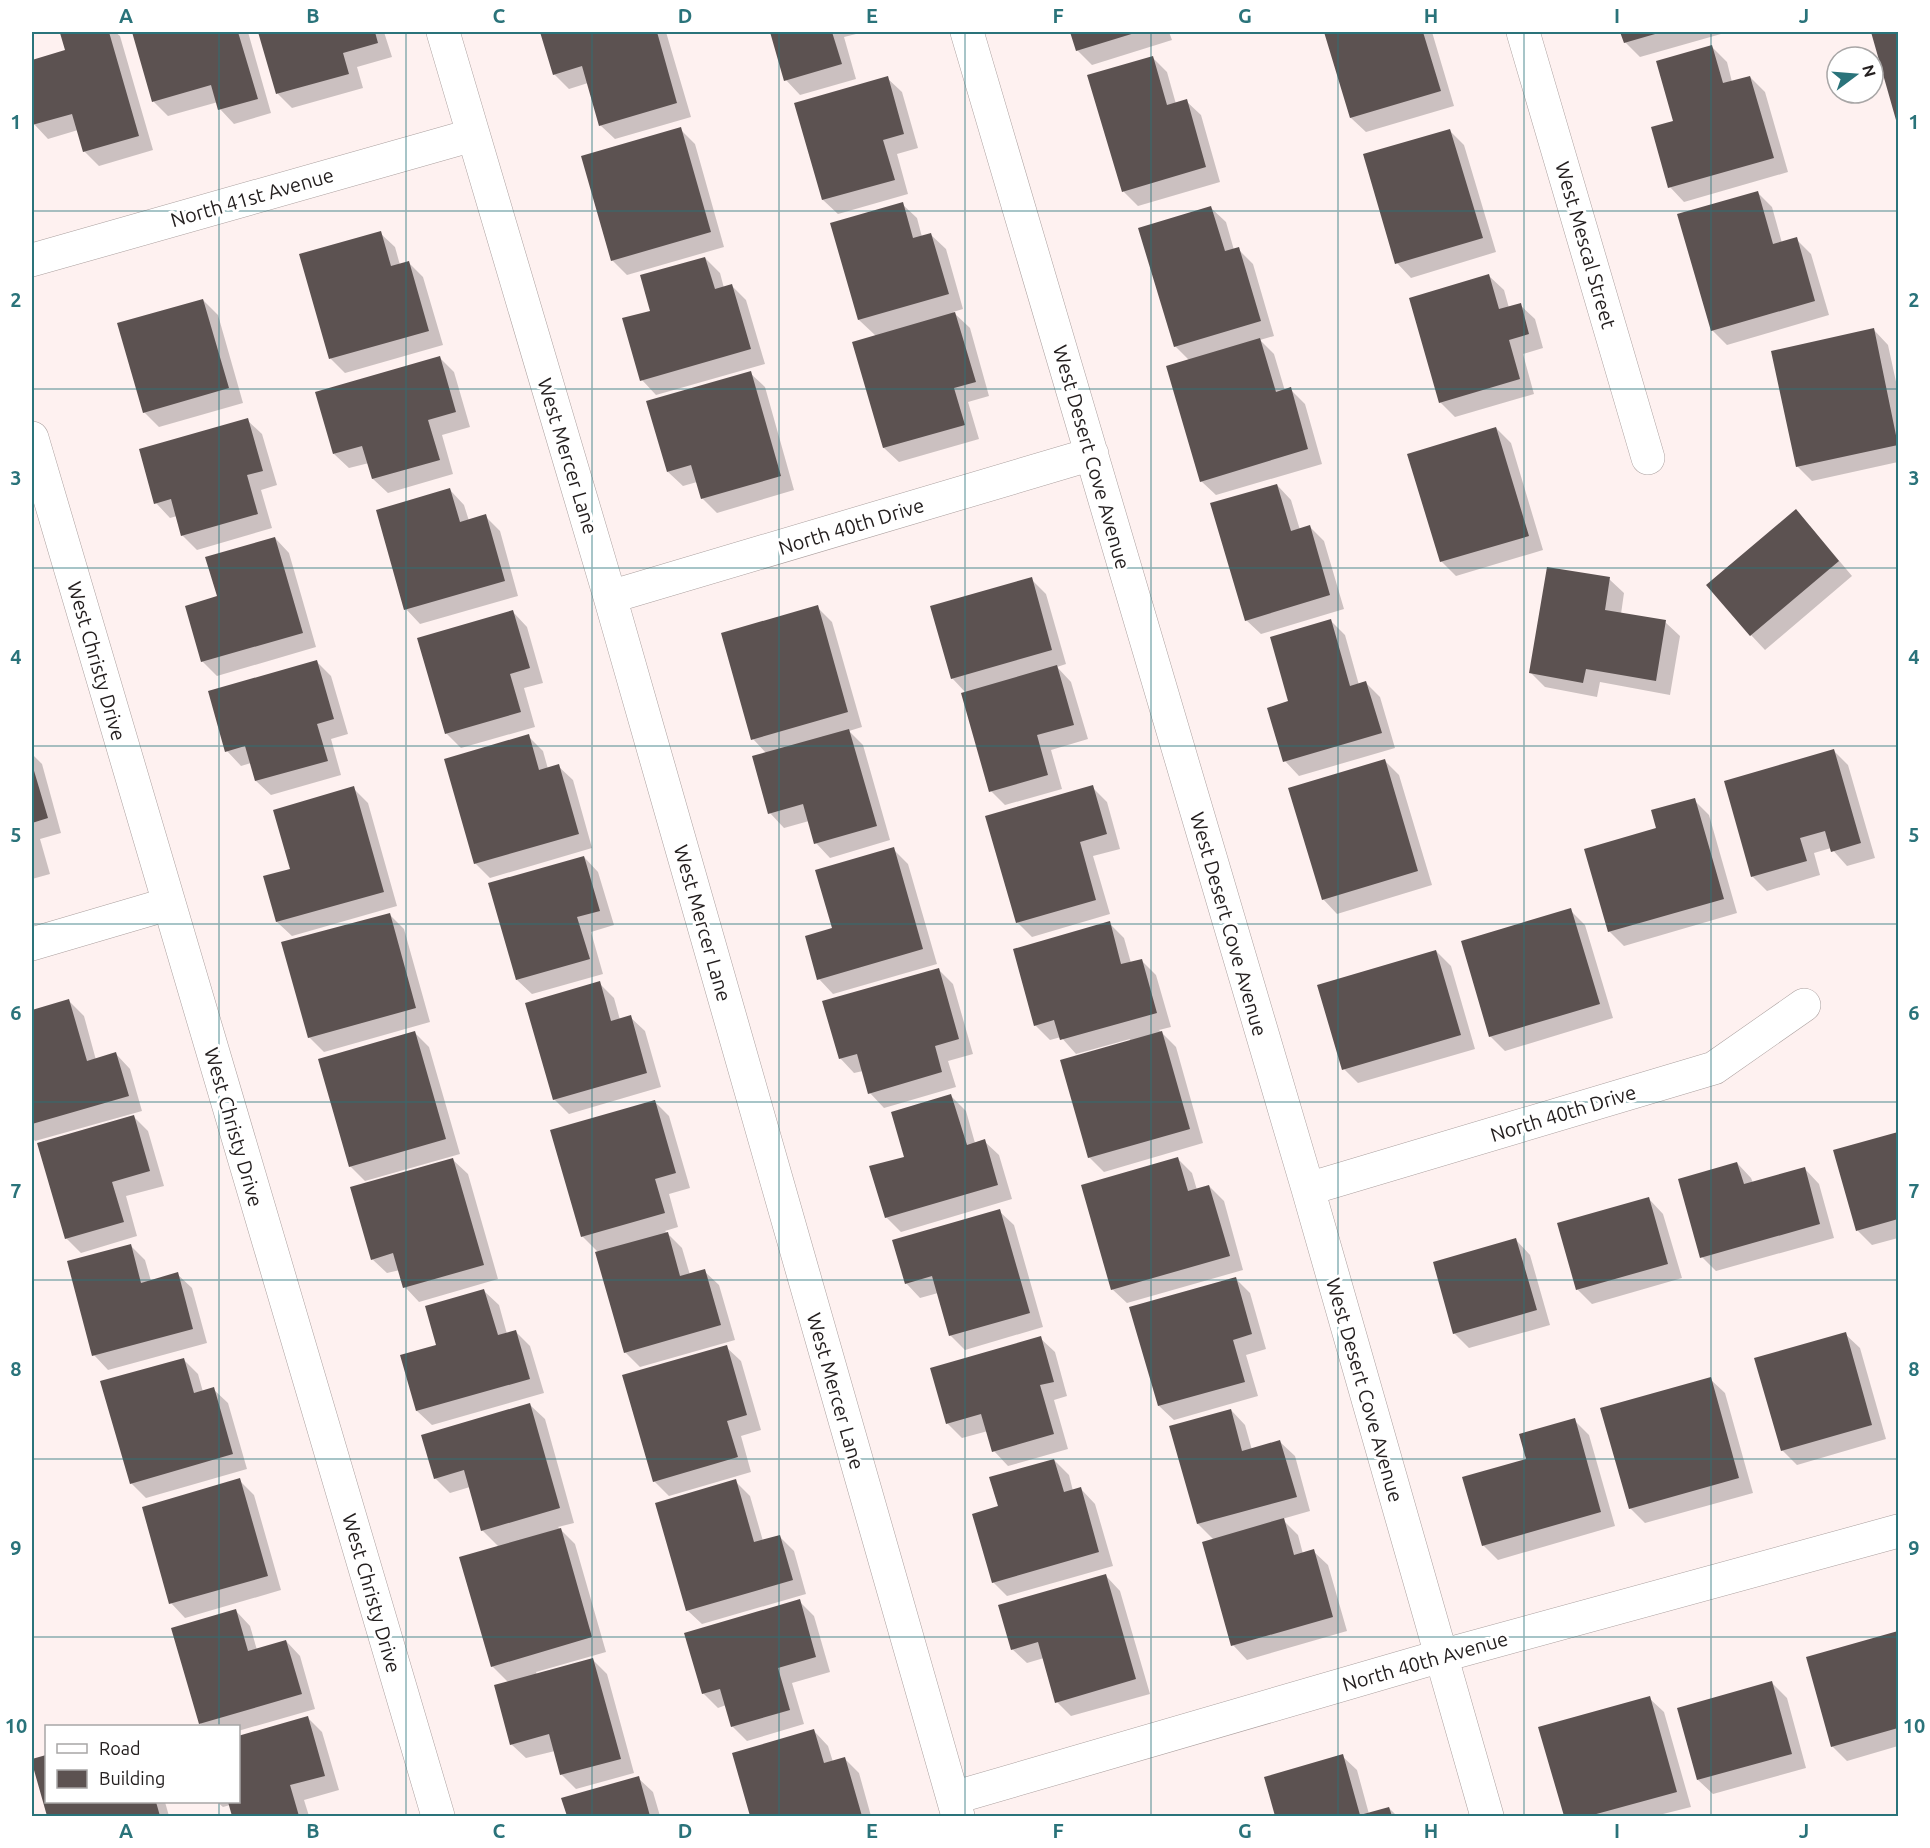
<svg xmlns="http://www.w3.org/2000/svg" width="1930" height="1848" viewBox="0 0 1930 1848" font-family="Ubuntu,sans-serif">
	<rect width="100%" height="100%" fill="#fef1f0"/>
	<!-- shadow -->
	<path fill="#0003" d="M71,32H115L120,36L153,150L99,166L84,151L78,130L48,139L34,124L32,61L67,51L62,34Z
		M133,32H248L271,113L234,124L220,109L218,102L168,116L154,102Z
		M260,32H384L392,57L357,67L363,88L292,108L278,94Z
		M542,32H666L691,117L615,139L600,125L588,83L569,89L554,74Z
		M772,32H864L844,37L856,79L800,95L786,80Z
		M1072,32H1169L1172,40L1092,65L1077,50Z
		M1326,32H1432L1454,106L1366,132L1351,118Z
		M1622,32H1728L1640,57L1625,42Z
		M1872,32H1898V120L1897,119Z
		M1712,47L1727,62L1732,82L1750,77L1765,92L1788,172L1684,202L1670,187L1675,122Z
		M1152,57L1167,72L1176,104L1186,101L1201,115L1220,182L1138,206L1124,192L1089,76Z
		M887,78L902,92L918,148L897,154L908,194L838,214L823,200L796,104Z
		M680,129L695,144L724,247L627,275L612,260Z
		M1450,131L1464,145L1496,252L1411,278L1397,263Z
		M1757,192L1772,207L1782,243L1796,239L1811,254L1829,315L1727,345L1712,330Z
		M902,204L917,218L922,237L931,235L946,249L963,309L953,312L970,328L989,396L968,402L979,439L899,462L884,448L854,343L876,336L859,320Z
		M1211,208L1226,222L1234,250L1238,249L1253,264L1274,336L1260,340L1274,354L1285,391L1290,389L1305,404L1322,464L1216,495L1201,481L1190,361L1175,346Z
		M380,233L395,247L400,265L409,263L423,277L443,345L345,373L331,359L301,255Z
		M705,258L720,273L724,288L732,286L746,300L765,364L656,395L642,380L651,312Z
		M1489,276L1504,290L1509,308L1520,305L1535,319L1543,348L1523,354L1534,394L1455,417L1440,402Z
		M203,300L218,315L243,403L159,427L144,412Z
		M1874,330L1888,345L1898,391V462L1812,481L1797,466Z
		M440,358L454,372L470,427L442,435L453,474L388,493L373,479L369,463L349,468L334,454Z
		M750,373L765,387L794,490L717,513L702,498L697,482L683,486L668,472Z
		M247,420L262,434L277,485L261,490L272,528L197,550L182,535L177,516L170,518L156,503Z
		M1496,428L1511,443L1543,550L1456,576L1441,561Z
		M1277,485L1291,500L1300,530L1310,527L1324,541L1344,609L1261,634L1246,620Z
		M450,490L464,505L469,521L485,516L500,531L518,596L420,624L406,609Z
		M1810,526L1852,576L1765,650L1751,635Z
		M275,538L289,553L316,647L217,676L202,661L219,597Z
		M1031,579L1046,594L1066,664L1057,667L1071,682L1088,739L1051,750L1062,789L1005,805L991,791L966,693L952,678Z
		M1609,579L1624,593L1621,614L1665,622L1680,636L1670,695L1600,682L1597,697L1545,687L1531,673Z
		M817,607L832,622L862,727L849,731L863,745L890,840L830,858L816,843L809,821L784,828L770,813L767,754L753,739Z
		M513,612L527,627L543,683L524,688L535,727L461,748L446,733Z
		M1330,620L1345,635L1359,685L1366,683L1380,697L1395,748L1299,776L1285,761L1290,702Z
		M317,662L331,676L348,734L331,739L341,775L271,795L256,781L251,763L241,766L227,751Z
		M528,736L543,751L548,769L558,766L573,780L592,848L490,878L475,863Z
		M1834,751L1848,765L1875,858L1847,866L1831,848L1814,853L1820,875L1767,891L1752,876Z
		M32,754L42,764L61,833L40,839L50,874L32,879Z
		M1384,760L1399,775L1432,885L1337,914L1323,899Z
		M1092,787L1107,802L1120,849L1093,856L1110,914L1032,937L1017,922Z
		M353,788L368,803L397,906L292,936L277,922L292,870Z
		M1694,800L1709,815L1737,913L1624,946L1609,931Z
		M893,849L908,864L937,964L833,994L819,979L834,929Z
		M584,857L598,872L614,925L591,932L603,974L532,994L517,980Z
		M1570,910L1585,925L1613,1018L1505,1051L1490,1036Z
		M389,914L404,929L430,1022L324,1052L309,1037Z
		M1109,923L1124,938L1131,963L1141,960L1156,975L1171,1027L1159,1030L1176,1047L1203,1143L1104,1172L1089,1157L1130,1039L1076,1054L1061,1037L1050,1040L1035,1025Z
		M1436,951L1451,966L1475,1049L1358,1083L1344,1069Z
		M938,969L953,984L973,1054L948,1061L956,1087L884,1108L870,1093L863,1071L854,1073L840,1058Z
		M599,983L614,998L620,1020L630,1017L645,1031L661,1087L569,1114L554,1099Z
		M69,1001L84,1016L96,1060L116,1054L130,1069L142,1111L35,1141L32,1137V1012Z
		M414,1032L429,1047L460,1154L365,1181L350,1166Z
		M951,1096L966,1111L975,1143L984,1141L999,1155L1012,1199L901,1232L886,1217L906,1158Z
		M655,1102L669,1116L690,1188L669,1194L678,1227L665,1231L682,1248L690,1275L704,1271L719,1285L735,1340L640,1367L625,1352L599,1253L582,1236Z
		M134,1117L148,1131L164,1186L126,1196L137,1236L81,1253L66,1238Z
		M1898,1133V1238L1872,1245L1858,1231L1835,1151Z
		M1177,1158L1192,1173L1197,1190L1209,1186L1224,1201L1243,1270L1127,1303L1112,1289Z
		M453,1160L468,1174L498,1279L419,1302L405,1287L400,1270L387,1273L372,1259Z
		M1737,1163L1751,1178L1753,1183L1805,1169L1819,1184L1834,1238L1716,1271L1702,1257Z
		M1649,1199L1663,1214L1682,1278L1592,1304L1577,1289Z
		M999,1211L1014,1225L1043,1327L965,1350L950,1335L938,1293L920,1298L906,1283Z
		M1516,1240L1530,1255L1550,1325L1469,1348L1454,1333Z
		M130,1245L145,1260L151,1281L177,1274L192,1288L207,1343L108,1370L94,1355Z
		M1235,1278L1250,1293L1266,1349L1246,1355L1258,1396L1174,1420L1159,1406Z
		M484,1291L499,1305L507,1334L516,1332L530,1346L544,1393L432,1425L417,1411L402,1356L438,1346Z
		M1845,1334L1860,1348L1886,1439L1797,1465L1782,1450Z
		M1040,1338L1055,1352L1067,1396L1054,1400L1068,1449L1008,1466L994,1451L988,1431L962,1438L947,1423Z
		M726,1347L741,1361L761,1430L741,1436L751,1472L669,1496L654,1481Z
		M183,1359L198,1374L203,1392L213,1389L228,1403L247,1469L146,1498L131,1483Z
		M1710,1379L1725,1393L1753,1493L1645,1523L1630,1508Z
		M530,1405L545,1419L574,1523L558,1527L575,1544L606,1652L536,1672L537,1675L593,1660L607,1674L634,1773L576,1789L561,1774L555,1751L526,1758L511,1744L508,1682L492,1666L499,1547L482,1530L470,1487L450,1493L435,1478Z
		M1231,1410L1245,1425L1252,1450L1280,1442L1295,1456L1310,1511L1282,1519L1298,1535L1303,1554L1313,1551L1328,1565L1347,1631L1247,1660L1233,1645L1214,1540L1198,1524Z
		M1574,1420L1589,1435L1615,1526L1498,1560L1483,1545L1528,1460Z
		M1054,1460L1069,1475L1073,1491L1081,1489L1095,1504L1113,1566L1007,1596L993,1582L999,1507Z
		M239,1480L254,1495L281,1590L185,1618L171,1603Z
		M735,1481L750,1496L763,1541L779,1536L794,1551L806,1594L702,1624L687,1610Z
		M1106,1576L1120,1591L1150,1694L1071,1716L1057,1702L1044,1658L1027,1663L1012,1649Z
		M799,1601L814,1616L830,1672L792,1683L804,1724L747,1741L732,1726L726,1705L718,1708L703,1693Z
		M236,1611L250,1626L257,1650L286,1641L300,1656L315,1709L238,1731V1726H203L200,1723Z
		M1898,1633V1746L1847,1761L1832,1746L1808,1658Z
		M1772,1683L1787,1698L1806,1768L1713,1794L1698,1780Z
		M1649,1698L1664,1712L1691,1807L1655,1816H1565L1540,1728Z
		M308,1718L322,1732L339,1790L304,1800L309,1816H233L230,1805L223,1807L217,1802H238Z
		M814,1731L828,1746L833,1762L844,1758L859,1773L871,1816H752L734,1754Z
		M46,1756V1802H165L169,1816H48L32,1760Z
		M1342,1756L1357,1770L1369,1814L1389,1808L1397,1816H1277L1266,1778Z
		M638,1778L653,1792L660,1816H568L563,1799Z"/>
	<!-- building -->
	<path fill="#5c5251" d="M65,32H109L139,136L83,152L72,114L32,125V60L65,50L60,33Z
		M132,32H238L258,99L218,110L211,85L152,102Z
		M258,32H375L378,43L343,53L349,74L276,94Z
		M540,32H657L677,103L599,126L582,66L553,75Z
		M770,32H832L842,64L784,81Z
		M1070,32H1138L1076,51Z
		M1324,32H1423L1441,91L1350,118Z
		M1620,32H1662L1624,43Z
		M1871,32H1898V119L1896,120Z
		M1712,45L1723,83L1750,76L1774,158L1668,188L1651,127L1673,121L1656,61Z
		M1153,56L1167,105L1187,99L1206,167L1122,192L1087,75Z
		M888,76L904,134L883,140L895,180L822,200L794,103Z
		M681,127L711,232L611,261L581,156Z
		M1450,129L1483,238L1395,264L1363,154Z
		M1758,191L1773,244L1797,237L1815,301L1711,331L1677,214Z
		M903,202L913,238L931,233L949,294L858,320L830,223Z
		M1211,206L1225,251L1239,247L1261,321L1174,347L1138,228Z
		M381,231L391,266L409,261L429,331L329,359L299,254Z
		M705,257L715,289L732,284L751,349L640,381L622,318L650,311L640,275Z
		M1489,274L1499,309L1521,303L1529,334L1509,340L1520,379L1439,403L1409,298Z
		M203,299L229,388L143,413L117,323Z
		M955,312L976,382L954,388L965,425L883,448L852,342Z
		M1874,328L1898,445L1796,467L1771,351Z
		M1260,338L1276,392L1291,387L1308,449L1200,482L1166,366Z
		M440,356L456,412L428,420L440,460L372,479L362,446L333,454L315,392Z
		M751,371L781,476L701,499L691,465L667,472L646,401Z
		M248,418L263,471L247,475L258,514L181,536L171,499L154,504L139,449Z
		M1496,427L1529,536L1440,562L1407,454Z
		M1277,484L1291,531L1310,525L1330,595L1245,621L1210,503Z
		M450,488L460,522L486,514L505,581L404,610L376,510Z
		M1796,509L1839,561L1750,636L1706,585Z
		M275,537L303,633L201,662L185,606L217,596L205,557Z
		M1547,567L1610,577L1605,610L1666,620L1656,681L1586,669L1583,683L1529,673Z
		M1032,577L1052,650L951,679L930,606Z
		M818,605L848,712L751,740L721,633Z
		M513,610L530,668L510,674L521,712L445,734L417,638Z
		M1331,619L1350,686L1366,681L1382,733L1283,762L1267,708L1288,701L1270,637Z
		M317,660L334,719L317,724L328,761L255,781L245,746L225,752L208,691Z
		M1057,665L1074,725L1037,735L1048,775L989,792L961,693Z
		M849,729L877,826L814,844L803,804L768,814L752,756Z
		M529,734L539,770L559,764L579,834L474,864L444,759Z
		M1834,749L1861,843L1831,852L1825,831L1800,838L1807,861L1751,877L1724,781Z
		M1385,759L1418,871L1322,900L1288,788Z
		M32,764L48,818L32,823Z
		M1093,785L1107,834L1080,842L1096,900L1016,923L985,816Z
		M354,786L384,892L276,922L263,876L290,869L273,810Z
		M1695,798L1724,899L1608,932L1584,849L1656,828L1651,810Z
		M894,847L923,949L817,980L805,936L832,928L815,870Z
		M584,856L600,911L577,917L590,959L516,980L488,883Z
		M1571,908L1600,1004L1489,1037L1461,941Z
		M390,913L416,1008L308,1038L281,942Z
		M1110,921L1121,964L1142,959L1157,1013L1060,1040L1054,1020L1034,1026L1013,949Z
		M1436,950L1461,1035L1342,1070L1317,985Z
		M939,968L959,1039L935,1046L942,1072L868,1094L857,1054L839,1059L822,1001Z
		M600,981L611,1021L631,1015L647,1073L553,1100L525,1003Z
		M69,999L87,1061L116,1052L129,1096L32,1124V1010Z
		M415,1031L446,1139L349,1167L318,1059Z
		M1162,1031L1190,1129L1088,1158L1060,1060Z
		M951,1094L967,1145L985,1139L998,1185L885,1218L869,1166L904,1157L891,1112Z
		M655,1100L676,1173L655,1179L665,1213L581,1237L550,1130Z
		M134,1115L150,1171L112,1182L124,1222L65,1239L37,1143Z
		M1898,1132V1219L1856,1231L1833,1150Z
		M1178,1157L1188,1191L1209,1185L1230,1256L1111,1290L1081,1185Z
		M453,1158L484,1265L403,1288L393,1253L371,1260L350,1187Z
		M1737,1162L1744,1184L1805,1167L1820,1224L1700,1258L1678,1179Z
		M1649,1197L1668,1264L1576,1290L1557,1223Z
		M1000,1209L1030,1313L949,1336L932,1276L905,1284L892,1240Z
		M668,1232L680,1276L705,1269L721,1325L624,1353L595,1252Z
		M1516,1238L1537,1310L1453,1334L1433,1262Z
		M131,1244L141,1283L178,1272L193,1329L92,1356L67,1261Z
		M1236,1277L1252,1334L1233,1340L1245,1382L1158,1406L1129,1307Z
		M484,1289L498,1335L516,1330L530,1379L416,1411L400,1355L436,1345L425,1306Z
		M1846,1332L1872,1425L1781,1451L1754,1358Z
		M1041,1336L1054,1382L1040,1385L1054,1434L992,1452L981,1414L946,1424L930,1368Z
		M727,1345L747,1415L727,1421L738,1457L653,1482L622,1375Z
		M184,1358L194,1393L214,1387L233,1454L130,1484L100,1381Z
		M1711,1377L1739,1478L1629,1509L1600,1408Z
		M530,1403L560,1508L481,1531L464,1470L434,1479L421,1435Z
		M1231,1409L1242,1451L1280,1440L1297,1497L1197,1524L1169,1426Z
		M1575,1418L1601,1512L1482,1546L1462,1477L1526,1459L1519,1434Z
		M1054,1459L1064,1492L1081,1487L1099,1552L992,1583L972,1514L998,1506L989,1477Z
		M240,1478L268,1576L169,1604L142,1507Z
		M736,1479L754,1542L780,1535L793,1580L686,1611L655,1503Z
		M1284,1518L1294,1555L1314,1549L1333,1617L1231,1646L1202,1542Z
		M561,1528L592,1637L491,1667L459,1557Z
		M1106,1574L1136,1679L1055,1703L1038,1642L1011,1650L998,1605Z
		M800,1599L816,1657L778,1668L790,1710L731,1727L720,1689L702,1694L684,1633Z
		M236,1609L248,1651L286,1640L302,1694L199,1724L171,1628Z
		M1898,1631V1728L1831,1747L1806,1657Z
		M593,1658L621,1759L560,1775L549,1734L510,1745L494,1685Z
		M1772,1681L1792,1754L1697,1780L1677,1708Z
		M1650,1696L1677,1792L1589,1816H1564L1538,1727Z
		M308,1716L325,1776L290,1785L299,1816H232L228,1802H238V1736Z
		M814,1729L824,1763L845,1757L862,1816H750L732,1753Z
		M1343,1754L1360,1815L1389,1807L1392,1816H1275L1264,1777Z
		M46,1755V1802H156L160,1816H47L32,1763V1759Z
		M639,1776L650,1816H567L561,1798Z"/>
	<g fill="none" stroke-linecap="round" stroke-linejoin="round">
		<defs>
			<path id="minor" d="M443,32L610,597L958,1816
				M967,32L1308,1189L1487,1816
				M1523,32L1648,458
				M32,260L473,135
				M32,438L438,1816
				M610,597L1092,454
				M32,944L168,904
				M1308,1189L1714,1068L1804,1005
				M953,1798L1441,1656L1898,1531"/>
		</defs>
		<!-- minor casing -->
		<use href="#minor" stroke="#aba09f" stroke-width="34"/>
		<!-- minor -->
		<use href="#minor" stroke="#fff" stroke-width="33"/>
	</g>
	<!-- grid -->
	<path fill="none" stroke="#2a737a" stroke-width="1.5" stroke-opacity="0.55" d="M219,32V1726M406,32V1816M592,32V1816M779,32V1816M965,32V1816M1151,32V1816M1338,32V1816M1524,32V1816M1711,32V1816M32,211H1898M32,389H1898M32,568H1898M32,746H1898M32,924H1898M32,1102H1898M32,1280H1898M32,1459H1898M32,1637H1898M219,1802V1816"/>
	<g text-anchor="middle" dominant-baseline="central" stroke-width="6" stroke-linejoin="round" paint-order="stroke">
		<!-- street labels -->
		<g font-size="20" fill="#252020" stroke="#fff">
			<text transform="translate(252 197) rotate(-16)">North 41st Avenue</text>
			<text transform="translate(1586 245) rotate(74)">West Mescal Street</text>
			<text transform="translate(568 456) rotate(73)">West Mercer Lane</text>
			<text transform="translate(1092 457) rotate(74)">West Desert Cove Avenue</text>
			<text transform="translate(851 526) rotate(-17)">North 40th Drive</text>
			<text transform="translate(97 661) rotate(74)">West Christy Drive</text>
			<text transform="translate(703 923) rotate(74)">West Mercer Lane</text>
			<text transform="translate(1229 924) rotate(74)">West Desert Cove Avenue</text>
			<text transform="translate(1563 1113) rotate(-17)">North 40th Drive</text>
			<text transform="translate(234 1127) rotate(74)">West Christy Drive</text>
			<text transform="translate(1365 1390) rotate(74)">West Desert Cove Avenue</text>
			<text transform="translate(836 1391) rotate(74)">West Mercer Lane</text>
			<text transform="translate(372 1593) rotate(74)">West Christy Drive</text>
			<text transform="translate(1425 1661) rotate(-16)">North 40th Avenue</text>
		</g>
	</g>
	<!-- border -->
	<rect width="1930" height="1848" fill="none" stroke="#ffffff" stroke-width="66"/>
	<!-- legend -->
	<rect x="45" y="1725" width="195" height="78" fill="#ffffff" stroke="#a8a6a6" stroke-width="1.5"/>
	<rect x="57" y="1744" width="30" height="9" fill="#ffffff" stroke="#a8a6a6" stroke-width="1.5"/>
	<text x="99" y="1755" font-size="18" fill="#252020">Road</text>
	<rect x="57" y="1770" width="30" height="18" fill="#5c5251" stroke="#a8a6a6" stroke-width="1.5"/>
	<text x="99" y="1785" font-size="18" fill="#252020">Building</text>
	<!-- north arrow -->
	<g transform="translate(1855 75) rotate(74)"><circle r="28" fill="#ffffff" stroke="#a8a6a6" stroke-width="1.5"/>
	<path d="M0-4.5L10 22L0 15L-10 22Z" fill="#2a737a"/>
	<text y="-9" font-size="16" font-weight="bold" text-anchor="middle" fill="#252020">N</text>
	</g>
	<rect x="33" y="33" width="1864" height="1782" fill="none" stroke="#2a737a" stroke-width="2"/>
	<g font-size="20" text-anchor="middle" font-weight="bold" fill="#2a737a">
		<text x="126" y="23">A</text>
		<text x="313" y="23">B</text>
		<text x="499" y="23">C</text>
		<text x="685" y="23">D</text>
		<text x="872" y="23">E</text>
		<text x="1058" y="23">F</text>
		<text x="1245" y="23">G</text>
		<text x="1431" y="23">H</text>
		<text x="1617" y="23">I</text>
		<text x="1804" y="23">J</text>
		<text x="16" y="129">1</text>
		<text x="1914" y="129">1</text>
		<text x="16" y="307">2</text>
		<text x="1914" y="307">2</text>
		<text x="16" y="485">3</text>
		<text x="1914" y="485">3</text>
		<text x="16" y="664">4</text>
		<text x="1914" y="664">4</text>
		<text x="16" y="842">5</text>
		<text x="1914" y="842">5</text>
		<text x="16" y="1020">6</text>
		<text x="1914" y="1020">6</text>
		<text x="16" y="1198">7</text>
		<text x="1914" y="1198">7</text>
		<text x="16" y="1376">8</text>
		<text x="1914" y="1376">8</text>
		<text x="16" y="1555">9</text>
		<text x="1914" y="1555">9</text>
		<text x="16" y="1733">10</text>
		<text x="1914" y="1733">10</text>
		<text x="126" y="1838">A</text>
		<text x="313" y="1838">B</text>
		<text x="499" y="1838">C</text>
		<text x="685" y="1838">D</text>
		<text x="872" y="1838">E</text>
		<text x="1058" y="1838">F</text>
		<text x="1245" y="1838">G</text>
		<text x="1431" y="1838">H</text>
		<text x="1617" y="1838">I</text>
		<text x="1804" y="1838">J</text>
	</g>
</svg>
